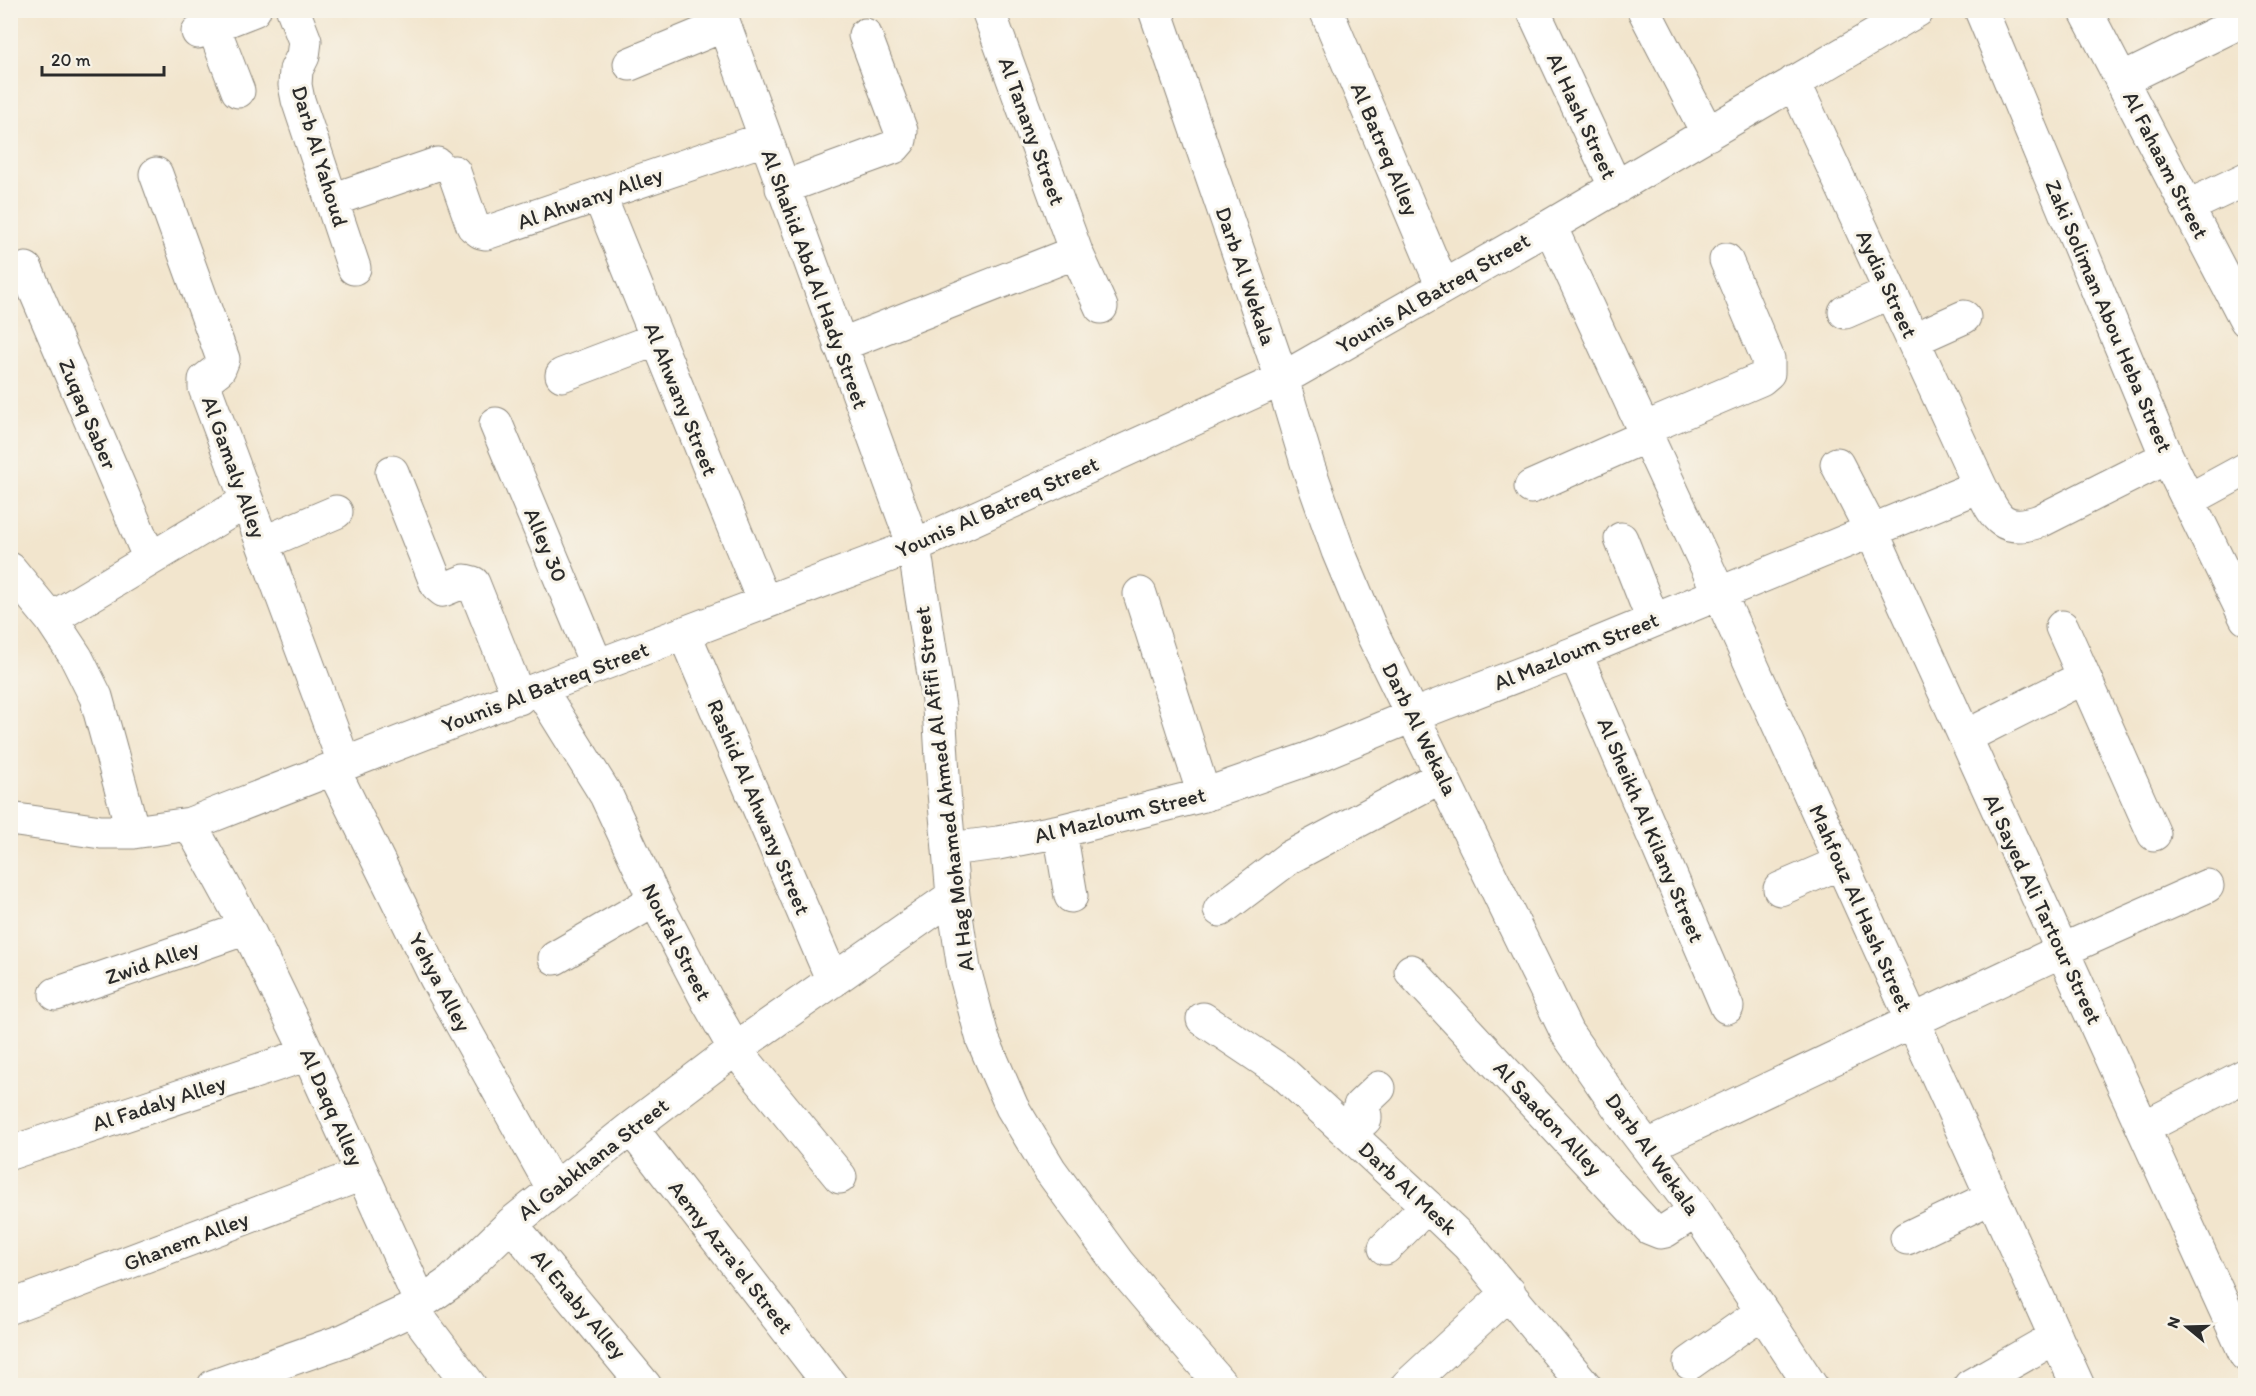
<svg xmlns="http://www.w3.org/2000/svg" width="2256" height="1396" viewBox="0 0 2256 1396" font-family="Itim,sans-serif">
	<rect width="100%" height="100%" fill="#f7f3e8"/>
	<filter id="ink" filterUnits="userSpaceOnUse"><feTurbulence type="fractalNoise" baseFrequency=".0167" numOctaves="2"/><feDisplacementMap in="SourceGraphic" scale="12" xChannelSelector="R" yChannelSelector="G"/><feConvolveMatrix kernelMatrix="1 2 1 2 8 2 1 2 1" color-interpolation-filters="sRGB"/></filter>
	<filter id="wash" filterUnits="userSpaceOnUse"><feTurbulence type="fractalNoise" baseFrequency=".008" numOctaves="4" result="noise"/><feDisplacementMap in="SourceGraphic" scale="24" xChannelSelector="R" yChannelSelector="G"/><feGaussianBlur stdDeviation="1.35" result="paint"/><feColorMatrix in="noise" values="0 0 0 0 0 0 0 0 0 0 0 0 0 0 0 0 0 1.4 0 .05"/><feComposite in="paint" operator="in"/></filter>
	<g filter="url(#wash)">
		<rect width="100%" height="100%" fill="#f2e5cd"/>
	</g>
	<g filter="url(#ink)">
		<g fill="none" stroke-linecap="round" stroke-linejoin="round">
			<defs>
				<path id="street" d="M293,10L305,41L303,56L296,70L295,85L298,100L354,268
					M719,10L914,546L939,707L944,792L953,896L964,969L983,1040L1012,1107L1050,1170L1118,1263L1222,1386
					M988,10L1076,252L1101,307
					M1155,10L1282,379L1308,466L1338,551L1373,635L1567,1033L1632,1127L1696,1211L1811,1386
					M1326,10L1443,287
					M1533,10L1616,188
					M1644,10L1708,134
					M1981,10L2167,457L2246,618
					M2085,10L2246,320
					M213,26L238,91
					M198,32L254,10
					M630,64L724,25
					M2122,80L2246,19
					M1794,82L1980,486
					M454,172L473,226L481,232L486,233L764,139
					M156,174L223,359L219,369L205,380V388L345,765
					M782,188L894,147L900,140L901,131L865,35
					M599,195L764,602
					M332,200L437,164
					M2187,207L2246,179
					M1550,226L1719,593L2078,1386
					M26,269L150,559
					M1845,312L1891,292
					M1913,340L1964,317
					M840,345L1076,252
					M562,375L657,339
					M496,424L597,666
					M1644,429L1761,379L1768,373V359L1726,260
					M1837,464L1871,530L2246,1355
					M392,472L437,585L443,590L465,581L473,583L519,698
					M1531,487L1646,436
					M2189,500L2246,469
					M1621,539L1653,620
					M263,543L336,512
					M10,569L51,619L76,657L96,697L133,832
					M1140,594L1204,795
					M51,619L247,501
					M2062,627L2154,834
					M684,633L833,981
					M1575,653L1727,1007
					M540,689L606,795L655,900L707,1000L735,1049L840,1177
					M1965,737L2084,677
					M333,769L436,978L554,1190
					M10,819L101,832H133L190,824L597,666L914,546L1282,379L1550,226L1918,10
					M190,824L247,928L308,1054L416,1292L417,1298L412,1309L470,1386
					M1060,831L1071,896
					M949,849L998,843L1060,831L1204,795L1308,759L1414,715L1575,653L1980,486C1995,516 2001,534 2040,521L2167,457
					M1780,889L1840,863
					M1220,910L1290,857L1442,776
					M555,958L655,900
					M1411,971L1650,1228L1660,1232L1665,1231L1696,1211
					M56,994L247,928
					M1203,1019L1282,1072L1427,1206L1468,1245L1585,1386
					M631,1128L831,1386
					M2143,1128L2246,1075
					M1349,1133L1365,1119V1116L1359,1110L1360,1106L1379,1088
					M1648,1146L2063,950L2207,886
					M10,1153L308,1054
					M511,1224L645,1386
					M1907,1238L1992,1197
					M1385,1248L1427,1206
					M10,1307L362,1174
					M1690,1363L1762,1312
					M214,1386L345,1340L412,1309L451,1282L511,1224L631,1128L735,1049L953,896
					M1407,1386L1509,1292
					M1970,1386L2056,1337"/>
			</defs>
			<!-- street casing -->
			<use href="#street" stroke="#8e887c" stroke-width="35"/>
			<!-- street -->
			<use href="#street" stroke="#fff" stroke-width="33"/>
		</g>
	</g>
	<g text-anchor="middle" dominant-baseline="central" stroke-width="6" stroke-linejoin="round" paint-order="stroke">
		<!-- street labels -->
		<g font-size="22" fill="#2b2b2b" stroke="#f7f3e8">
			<text transform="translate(1582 116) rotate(65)">Al Hash Street</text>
			<text transform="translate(1032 131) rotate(70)">Al Tanany Street</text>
			<text transform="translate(1385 149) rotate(67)">Al Batreq Alley</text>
			<text transform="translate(320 156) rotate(73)">Darb Al Yahoud</text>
			<text transform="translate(2166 165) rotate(63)">Al Fahaam Street</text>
			<text transform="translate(590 198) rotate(-19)">Al Ahwany Alley</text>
			<text transform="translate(1246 276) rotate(71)">Darb Al Wekala</text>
			<text transform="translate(815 279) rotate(70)">Al Shahid Abd Al Hady Street</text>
			<text transform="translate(1887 284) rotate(65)">Aydia Street</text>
			<text transform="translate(1433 293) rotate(-30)">Younis Al Batreq Street</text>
			<text transform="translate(2109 316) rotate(67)">Zaki Soliman Abou Heba Street</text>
			<text transform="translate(681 399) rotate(68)">Al Ahwany Street</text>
			<text transform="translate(88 414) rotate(67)">Zuqaq Saber</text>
			<text transform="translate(234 467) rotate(70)">Al Gamaly Alley</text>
			<text transform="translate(997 507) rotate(-24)">Younis Al Batreq Street</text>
			<text transform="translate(546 545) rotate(67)">Alley 30</text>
			<text transform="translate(1576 651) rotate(-22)">Al Mazloum Street</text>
			<text transform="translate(545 687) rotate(-21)">Younis Al Batreq Street</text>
			<text transform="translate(1420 729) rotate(64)">Darb Al Wekala</text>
			<text transform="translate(944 789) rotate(-97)">Al Hag Mohamed Ahmed Al Afifi Street</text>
			<text transform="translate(759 807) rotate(67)">Rashid Al Ahwany Street</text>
			<text transform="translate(1120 815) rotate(-14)">Al Mazloum Street</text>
			<text transform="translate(1651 830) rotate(67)">Al Sheikh Al Kilany Street</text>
			<text transform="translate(1861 908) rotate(66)">Mahfouz Al Hash Street</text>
			<text transform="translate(2043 909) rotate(65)">Al Sayed Ali Tartour Street</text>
			<text transform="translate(677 942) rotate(63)">Noufal Street</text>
			<text transform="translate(152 962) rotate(-19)">Zwid Alley</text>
			<text transform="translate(440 982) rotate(62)">Yehya Alley</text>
			<text transform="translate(159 1103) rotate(-18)">Al Fadaly Alley</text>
			<text transform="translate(332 1107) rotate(66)">Al Daqq Alley</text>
			<text transform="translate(1548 1118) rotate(47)">Al Saadon Alley</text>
			<text transform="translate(1653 1154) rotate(54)">Darb Al Wekala</text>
			<text transform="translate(593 1159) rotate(-38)">Al Gabkhana Street</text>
			<text transform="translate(1408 1188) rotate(43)">Darb Al Mesk</text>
			<text transform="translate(186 1241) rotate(-21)">Ghanem Alley</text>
			<text transform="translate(731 1257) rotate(52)">Aemy Azra'el Street</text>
			<text transform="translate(579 1304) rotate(50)">Al Enaby Alley</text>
		</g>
	</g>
	<!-- margin -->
	<rect width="2256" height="1396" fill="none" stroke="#f7f3e8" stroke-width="36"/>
	<!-- north arrow -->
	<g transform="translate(2187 1327) rotate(289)" stroke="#f7f3e8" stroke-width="4.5" paint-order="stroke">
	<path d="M0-4.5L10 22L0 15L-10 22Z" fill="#2b2b2b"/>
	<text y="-9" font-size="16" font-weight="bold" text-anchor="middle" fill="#2b2b2b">N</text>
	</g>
	<!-- scale -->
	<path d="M42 66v9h122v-9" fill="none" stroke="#2b2b2b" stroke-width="3"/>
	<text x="51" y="66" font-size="18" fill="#2b2b2b" stroke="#f7f3e8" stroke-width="4.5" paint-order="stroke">20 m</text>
</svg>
